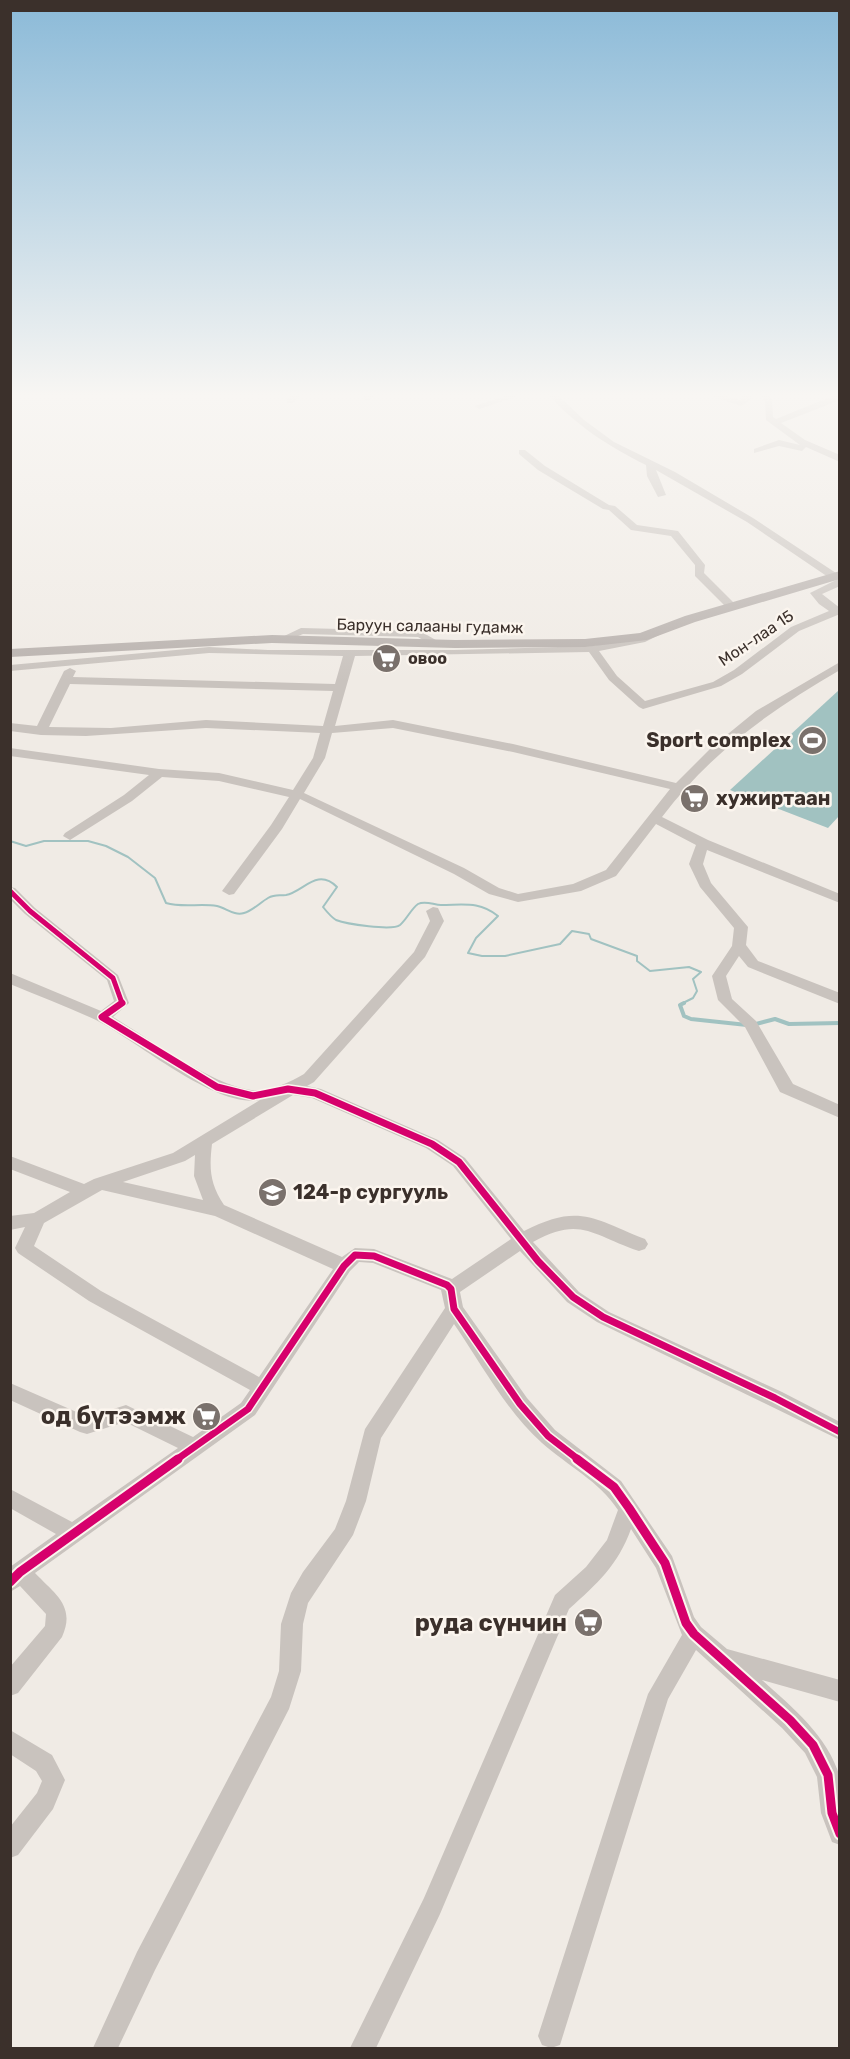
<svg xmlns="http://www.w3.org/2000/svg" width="850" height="2059" viewBox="0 0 850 2059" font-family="Rubik,sans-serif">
	<rect width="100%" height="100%" fill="#f0ebe5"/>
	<!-- water -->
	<path fill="#a1c2c1" d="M839,690V816L828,828L730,790Z"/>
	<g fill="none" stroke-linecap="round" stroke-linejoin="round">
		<!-- stream-far1 -->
		<path stroke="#a1c2c1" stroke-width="2" d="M10,841L26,846L44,841H88L106,846L128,857L155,878L166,903C183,908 200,903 217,906C226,908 234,916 244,913C252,911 261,902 268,898C275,894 279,896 286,895C303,892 317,867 337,887L323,907C327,912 331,917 336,920C346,924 392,931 400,925C407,919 411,909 418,904C425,900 434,905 441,905C464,905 479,901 498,916L476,938L468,953L482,956H505L560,944L572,931L589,934L591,939L637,956V961L650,971L689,967L701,972L693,979L697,991L693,998L681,1004"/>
		<!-- stream -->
		<path stroke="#a1c2c1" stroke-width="4" d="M684,1003L680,1005L684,1016L691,1019L747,1025
			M756,1024L775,1019L789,1024L840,1023"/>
		<!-- minor -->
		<path fill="#c9c3be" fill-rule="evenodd" d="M294,393H304L293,403H287V399Z
			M367,393H377L370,400H364L363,398Z
			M514,393H528L479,409L475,406Z
			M547,393H556L584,420L614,442L675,472L753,518L839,575L840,586L822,594L840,608V614L799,631L742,674L721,686L643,709L639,707L609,680L589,652L355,656L335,726L393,720L513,744L676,783L712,747L756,711L840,662V670C771,710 710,753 662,817L708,840L840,894V903L707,850L703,864L711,883L748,927L746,945L758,961L840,993V1004L748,967L739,956L726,976L732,999L756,1021L793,1084L840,1105V1118L780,1092L745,1027L718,1000L712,976L732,946L734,928L700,887L689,864L696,845L656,824L616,876L581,891L518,902L489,894L454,874L300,799L282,829L234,894L229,895L222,891L271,825L289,797L219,781L162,777L132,801L70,840L63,836L65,833L124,795L149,775L10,756V748L159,769L219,773L293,790L313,758L320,733L206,728L86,736L41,735L10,731V723L37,726L64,671L70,668L76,671L73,677L335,684L343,656L209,653L10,671V665L209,647L268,650H454L592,646L638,637L657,629L662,632L661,634L645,642L599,651L617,676L645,701L713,682L734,670L791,627L829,611L819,604L810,593L836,580L831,579L747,522L656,470L666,495L658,497L647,476L646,465C608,446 575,425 547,393ZM70,684L333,691L323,726L206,720L111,728L49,727ZM393,728L513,752L670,789L606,870L573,884L518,894L499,888L464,868L304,793L325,758L332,733Z
			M702,393H716L740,400L743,398L741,393H749L752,399L741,406Z
			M758,393H767L772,398L773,417L776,419L840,393V400L781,423L805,440L840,455V462L806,447L802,451L779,446L754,453V449L779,440L800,445L766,420L765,401Z
			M519,450H525L545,466L609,505L615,506L637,525L678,531L705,565L704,573L736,605V609H728L695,576V565L671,536L631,530L609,510L603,509L538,470L519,454Z
			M301,628L420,631L441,643L439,645H431L418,637L303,634L284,642L278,639Z
			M10,887L15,888L35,908L118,975L129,1003L113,1017C148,1038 212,1085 251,1090C268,1092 289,1083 304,1074L414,952L430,921L426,911L433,907L438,908L444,921L425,957L314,1082L307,1086L321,1089L438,1140L465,1158L524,1231C579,1203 592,1218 645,1239L648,1244L645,1249L639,1251C593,1236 581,1215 533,1242L579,1292L609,1312L782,1392L840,1422V1440L597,1322L567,1302L520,1251L460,1292L463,1307L527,1398L555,1430L621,1481L672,1556L694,1617L701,1627L727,1649L840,1680V1702L762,1680C793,1708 827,1735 840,1777V1845L832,1842L821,1813L817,1777L805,1753L782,1728L696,1650L668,1699L560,2045L551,2048L542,2045L538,2036L648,1694L682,1635L656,1568L631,1529C618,1565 597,1584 569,1609L440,1914L376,2048H350L424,1898L555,1595L586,1567L607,1540L618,1510C599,1481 568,1466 542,1443C506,1411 481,1363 454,1324L381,1438L366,1501L353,1535L308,1603L303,1624L301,1671L289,1709L155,1970L118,2048H93L137,1952L271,1697L279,1671L281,1624L291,1593L303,1572L335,1529L346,1501L365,1429L445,1308L441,1290L373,1263L359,1262L350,1271L255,1415L35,1573C55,1594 76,1606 62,1637L18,1693L10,1696V1667L45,1626L46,1614L20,1586L10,1592V1567L56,1534L10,1508V1489L72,1522L178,1448L125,1422L87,1434L80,1432L10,1400V1383L88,1417L126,1405L193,1437L241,1403L250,1390L89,1301L18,1253L15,1248L25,1227L10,1230V1216L34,1213L70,1192L10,1169V1156L84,1184L94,1179L173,1153L260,1100C216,1109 136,1040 96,1020C68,1007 39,996 10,984V973L101,1011L114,1001L107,980L25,914L10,899ZM293,1095L312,1098L426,1148L453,1166L511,1239L452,1279L374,1249L355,1248L342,1257L224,1205C210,1184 209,1169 212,1144ZM195,1155L194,1176L203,1200L123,1182L185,1161ZM102,1190L215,1216L333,1269L259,1377L101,1291L34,1246L44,1223Z
			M10,1730L52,1755L65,1780L53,1809L18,1855L10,1858V1827L37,1793L42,1781L36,1771L10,1754Z"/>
		<!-- major -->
		<path fill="#b8b1ad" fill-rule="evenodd" d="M840,571V579L695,622L647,640L585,647L455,648L272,643L10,657V649L272,635L455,640L585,639L640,633L685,616Z"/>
		<defs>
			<path id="cycleway-far2" d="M10,891L30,911L113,978L122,1003L120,1004"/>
			<path id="cycleway-far1" d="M122,1003L102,1017L217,1087L253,1096L288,1089L315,1093L432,1144L459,1162L538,1261L573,1297L603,1317L775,1398L840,1432
				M176,1460L248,1409L344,1266L355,1255L374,1256L447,1285L451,1289L454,1309L520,1404L548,1436L579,1460"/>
			<path id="cycleway" d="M577,1459L614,1487L629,1508L665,1563L686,1623L694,1634L790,1720L813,1745L828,1775L832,1813L840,1834
				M10,1582L20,1572L178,1459"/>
		</defs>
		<!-- cycleway-far2 casing -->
		<use href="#cycleway-far2" stroke="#fbf5ee" stroke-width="8"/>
		<!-- cycleway-far1 casing -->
		<use href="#cycleway-far1" stroke="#fbf5ee" stroke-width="10"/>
		<!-- cycleway casing -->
		<use href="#cycleway" stroke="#fbf5ee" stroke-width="13"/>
		<!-- cycleway-far2 -->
		<use href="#cycleway-far2" stroke="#d6006c" stroke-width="5"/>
		<!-- cycleway-far1 -->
		<use href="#cycleway-far1" stroke="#d6006c" stroke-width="7"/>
		<!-- cycleway -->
		<use href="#cycleway" stroke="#d6006c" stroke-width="9"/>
	</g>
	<!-- sky -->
	<linearGradient id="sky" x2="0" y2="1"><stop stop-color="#8bbad8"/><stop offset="0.58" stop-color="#f8f6f3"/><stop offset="1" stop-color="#f8f6f3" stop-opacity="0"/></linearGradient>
	<rect width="850" height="682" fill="url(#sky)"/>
	<!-- icons -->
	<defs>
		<symbol id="supermarket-disc" viewBox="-11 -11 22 22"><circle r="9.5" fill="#7a716c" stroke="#fbf5ee"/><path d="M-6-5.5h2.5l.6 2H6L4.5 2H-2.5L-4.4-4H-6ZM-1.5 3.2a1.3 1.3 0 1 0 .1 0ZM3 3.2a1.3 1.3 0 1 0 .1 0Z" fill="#fff"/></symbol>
		<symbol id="stadium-disc" viewBox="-11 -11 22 22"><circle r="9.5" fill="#7a716c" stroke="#fbf5ee"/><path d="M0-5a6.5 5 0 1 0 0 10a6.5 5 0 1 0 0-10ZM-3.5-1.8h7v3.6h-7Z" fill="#fff"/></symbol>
		<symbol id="school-disc" viewBox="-11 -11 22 22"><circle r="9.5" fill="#7a716c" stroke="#fbf5ee"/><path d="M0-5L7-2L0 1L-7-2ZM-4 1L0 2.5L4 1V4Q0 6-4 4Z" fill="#fff"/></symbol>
	</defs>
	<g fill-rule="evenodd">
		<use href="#supermarket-disc" x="370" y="642" width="33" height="33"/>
		<use href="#stadium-disc" x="796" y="724" width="33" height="33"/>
		<use href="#supermarket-disc" x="678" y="782" width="33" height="33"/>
		<use href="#school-disc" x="256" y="1176" width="33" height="33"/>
		<use href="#supermarket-disc" x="190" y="1400" width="33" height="33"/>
		<use href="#supermarket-disc" x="572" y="1606" width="33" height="33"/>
	</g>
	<g text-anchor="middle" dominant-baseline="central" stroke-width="5" stroke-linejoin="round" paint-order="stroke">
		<!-- far-street labels -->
		<g font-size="16" fill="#3b302b" stroke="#fbf5ee">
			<text transform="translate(430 626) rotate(1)">Баруун салааны гудамж</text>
			<text transform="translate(756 638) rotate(-34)">Мон-лаа 15</text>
		</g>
		<!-- far-poi labels -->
		<g font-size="16" font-weight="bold" fill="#3b302b" stroke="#fbf5ee" text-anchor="start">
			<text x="408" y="658">овоо</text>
		</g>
		<!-- poi labels -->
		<g font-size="20" font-weight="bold" fill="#3b302b" stroke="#fbf5ee" text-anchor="start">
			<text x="791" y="740" text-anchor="end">Sport complex</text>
			<text x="716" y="798">хужиртаан</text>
			<text x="293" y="1192">124-р сургууль</text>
		</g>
		<!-- near-poi labels -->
		<g font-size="24" font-weight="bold" fill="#3b302b" stroke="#fbf5ee" text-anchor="end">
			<text x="186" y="1416">од бүтээмж</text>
			<text x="567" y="1623">руда сүнчин</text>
		</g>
	</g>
	<!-- border -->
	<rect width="850" height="2059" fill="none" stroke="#3b302b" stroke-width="24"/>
</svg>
